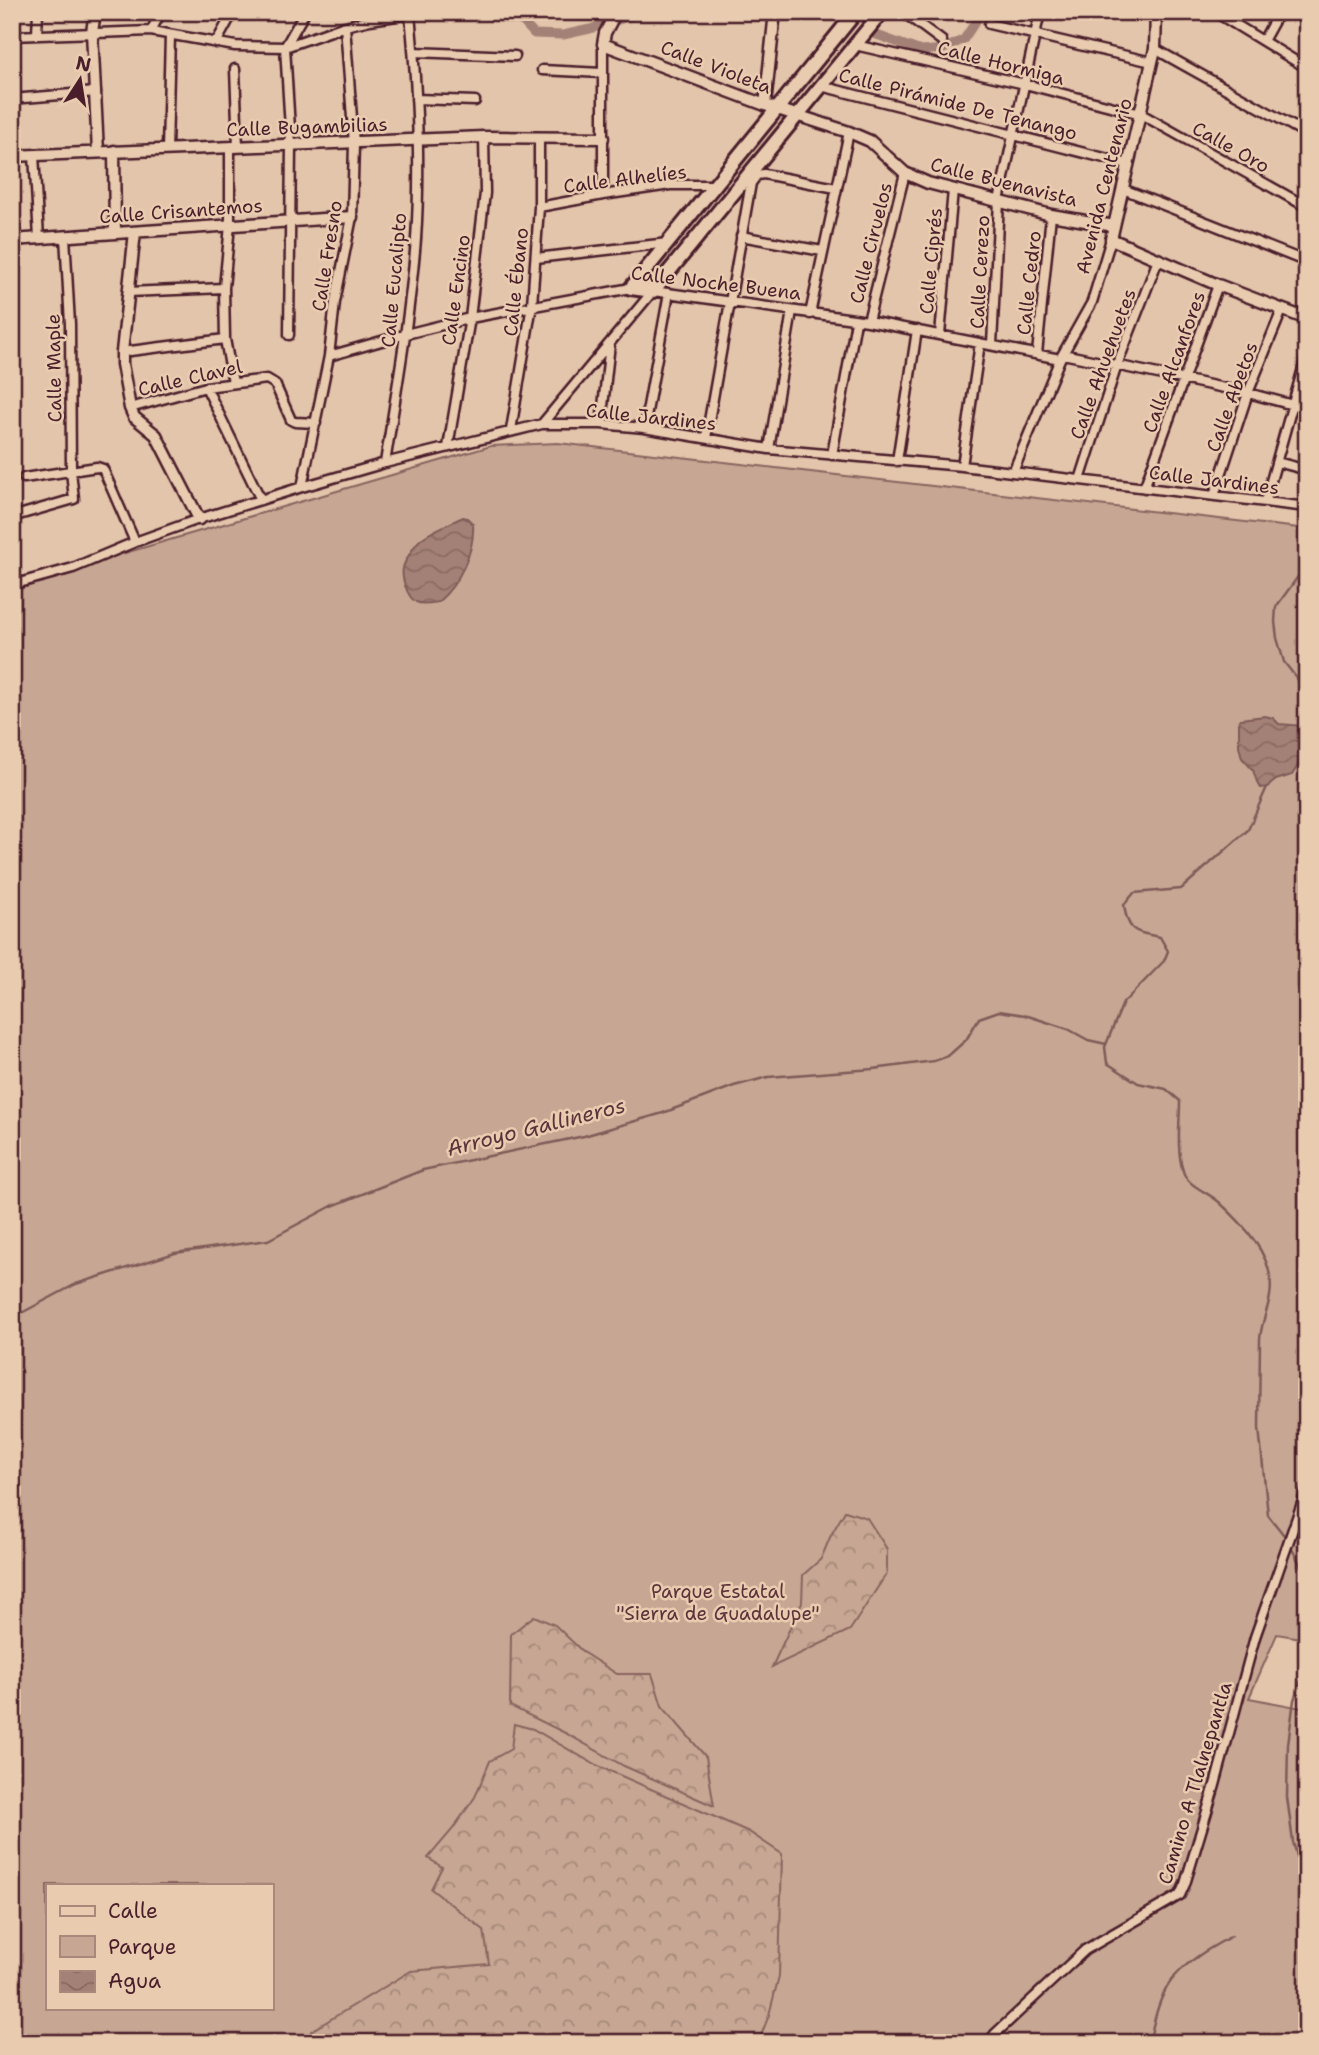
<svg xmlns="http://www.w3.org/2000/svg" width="1319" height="2055" viewBox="0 0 1319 2055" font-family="'Shantell Sans',sans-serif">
	<defs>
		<pattern id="forest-crowns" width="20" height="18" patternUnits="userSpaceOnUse" patternTransform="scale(1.75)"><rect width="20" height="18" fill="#c7a793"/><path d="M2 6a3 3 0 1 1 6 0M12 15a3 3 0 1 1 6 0" fill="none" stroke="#a48778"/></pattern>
		<pattern id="water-waves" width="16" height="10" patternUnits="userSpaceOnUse" patternTransform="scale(1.75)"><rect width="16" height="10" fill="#a48176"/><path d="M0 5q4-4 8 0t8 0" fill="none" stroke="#886961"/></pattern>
	</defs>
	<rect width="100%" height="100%" fill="#e3c5ab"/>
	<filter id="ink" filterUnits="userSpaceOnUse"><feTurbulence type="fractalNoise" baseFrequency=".0143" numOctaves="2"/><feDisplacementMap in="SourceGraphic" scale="14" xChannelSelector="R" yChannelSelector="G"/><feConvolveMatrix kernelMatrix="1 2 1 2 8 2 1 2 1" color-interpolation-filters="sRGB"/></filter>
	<g filter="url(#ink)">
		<!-- green -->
		<path fill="#c7a793" stroke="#88635f" stroke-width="2" fill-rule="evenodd" d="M558,443L1307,529V1535L1302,1546L1307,1547V1639L1277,1634L1249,1698L1307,1709V2043H12V586L491,446ZM47,1885H271V2008H47Z"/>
		<!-- forest -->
		<path fill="url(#forest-crowns)" stroke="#88635f" stroke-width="2" d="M845,1511L867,1518L887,1549V1573L850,1630L772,1667L802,1602L803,1575L821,1559L831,1535Z
			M534,1616L555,1625L584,1653L617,1674H652L662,1706L706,1757L714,1806L624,1766L567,1734L510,1706L511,1634Z
			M514,1724L533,1729L594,1764L749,1832L782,1854L779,1976L769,2015L758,2043H318L311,2031L411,1971L489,1964L484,1930L431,1889L442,1867L428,1858L452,1830L475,1797L490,1761L511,1749Z"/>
		<!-- water -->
		<path fill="url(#water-waves)" stroke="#805a58" stroke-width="2" d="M463,517L467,518L473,524C475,552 458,585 438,602C431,603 422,605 416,602C407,597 401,577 403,568C404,562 416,543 420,540C430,531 451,523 463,517Z
			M1265,716L1273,718L1279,724L1304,726L1307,729C1307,747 1302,760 1292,775L1276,780L1267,787L1261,788L1258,785L1253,770L1242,758L1239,746V722L1240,719Z"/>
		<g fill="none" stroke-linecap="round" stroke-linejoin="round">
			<!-- stream -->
			<path stroke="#805a58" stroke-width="2.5" d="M1307,564L1276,607L1275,622L1277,638L1284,662L1298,680L1307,711
				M1301,727L1307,714
				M1267,787L1248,830L1181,889L1134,893L1124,905C1128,933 1135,932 1160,937L1168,951L1164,961L1123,1003L1105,1047L1107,1063L1138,1083L1166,1089L1180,1101C1180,1123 1176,1149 1183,1171C1187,1186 1208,1192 1219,1202C1239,1220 1266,1248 1270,1276C1274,1301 1262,1315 1260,1339L1259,1428L1268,1515L1287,1539
				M12,1318L76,1284L175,1253L268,1240L332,1206L423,1170L584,1136L663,1113L734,1086L768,1077L873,1069L934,1061L948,1056L966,1040L979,1018L999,1011L1025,1015L1068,1029L1088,1040L1106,1044
				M1290,1545L1307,1578
				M1307,1663L1294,1700L1288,1744L1287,1797L1293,1842L1297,1856L1307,1874
				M1149,2043C1154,2022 1158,1999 1171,1981C1186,1961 1210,1948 1232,1936"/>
			<!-- canal -->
			<path stroke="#a48176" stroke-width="9" d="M481,12L485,15L522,21L534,34L563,35L590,29L644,12
				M822,12L834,15
				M874,34L921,51L944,49L964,39L982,12"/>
			<defs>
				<path id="minor" d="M903,12L942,41
					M1215,12L1307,68
					M989,24L1152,62
					M151,31L161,12
					M37,34L38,12
					M12,36L151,31L235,46L285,47L345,26L370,20L410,14C417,88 421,165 416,239C410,314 397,388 385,463
					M1263,41L1279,12
					M216,43L233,12
					M855,45L1025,84L1141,114L1307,207
					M1155,49L1307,134
					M414,52L515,56
					M235,69L238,147
					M542,70L602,73
					M821,86L1128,164
					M12,99L96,92
					M416,99L475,101
					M230,148V225L224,288L225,339L233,383
					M167,150L170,35
					M34,155L39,238
					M1123,189L1307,262
					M603,195V44
					M539,207L603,195L670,185H715
					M741,236L822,251
					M536,258L668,243
					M128,292L224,288
					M810,314L849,132
					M868,321L905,173
					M289,335L291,145L285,47L305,12
					M940,335L953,190
					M992,345L999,201L1040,12
					M122,352L225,339
					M1037,354L1051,215
					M1063,354L1248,393L1293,405
					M329,356L406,334L470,318L631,288
					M206,387L261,500
					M130,408L206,387L267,379L275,384L291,420L295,422L316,423
					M542,424L653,291L868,321L1060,359
					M601,424L610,344
					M644,428L669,293
					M511,430L532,305L539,207V137
					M706,438L751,183L757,175L764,174L836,188
					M448,447L470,318L485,193L484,137
					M769,449L792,311
					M832,455L856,321
					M897,461L917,330
					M1277,462L1307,470
					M962,466L980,343
					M1013,472L1060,359L1092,302L1111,239
					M24,478L97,467L103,469L135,542
					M1080,480L1117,365L1158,260
					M302,487L329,356L335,302L352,217L354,144L345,26
					M1144,488L1218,285
					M1214,496L1248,393L1282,310
					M1265,502L1307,354
					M12,517L74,499L71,471L70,324L65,236
					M12,585L73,568L135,542L199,519L302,487L385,463L542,424H601L644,428L769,449L962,466L1307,507
					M988,2043L995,2034L1085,1950L1180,1895L1185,1884L1215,1785L1255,1637L1307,1489"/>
				<path id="tertiary" d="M95,12L92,32L98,152
					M616,12L605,33L603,44L765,105L849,132L870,141L905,173L928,183L1051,215L1114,226
					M1156,12L1155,49L1111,239L1218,285L1307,319
					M765,105L775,12
					M114,151L115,233
					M12,156L484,137L603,138
					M135,232L122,352V364L130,408L134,417L156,435L199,519
					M12,240L352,217"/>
				<path id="primary" d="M631,288L653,291L882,12
					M631,288L856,12"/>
			</defs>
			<!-- minor casing -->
			<use href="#minor" stroke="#4a1f2b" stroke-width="13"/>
			<!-- tertiary casing -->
			<use href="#tertiary" stroke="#4a1f2b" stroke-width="15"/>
			<!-- primary casing -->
			<use href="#primary" stroke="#4a1f2b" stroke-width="18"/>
			<!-- minor -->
			<use href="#minor" stroke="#e9ccb0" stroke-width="8"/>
			<!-- tertiary -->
			<use href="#tertiary" stroke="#e9ccb0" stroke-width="10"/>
			<!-- primary -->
			<use href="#primary" stroke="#e9ccb0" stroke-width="12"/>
		</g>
	</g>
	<g text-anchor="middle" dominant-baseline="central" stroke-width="5" stroke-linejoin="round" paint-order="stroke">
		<!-- street labels -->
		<g font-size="19" fill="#4a1f2b" stroke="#e9ccb0">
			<text transform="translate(1001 63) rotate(14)">Calle Hormiga</text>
			<text transform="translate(716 67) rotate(21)">Calle Violeta</text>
			<text transform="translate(958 104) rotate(14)">Calle Pirámide De Tenango</text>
			<text transform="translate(307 127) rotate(-2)">Calle Bugambilias</text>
			<text transform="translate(1231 147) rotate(29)">Calle Oro</text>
			<text transform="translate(625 179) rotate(-7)">Calle Alhelíes</text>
			<text transform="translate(1004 182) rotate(14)">Calle Buenavista</text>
			<text transform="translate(1104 186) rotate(-76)">Avenida Centenario</text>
			<text transform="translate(181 211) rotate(-4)">Calle Crisantemos</text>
			<text transform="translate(871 243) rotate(-76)">Calle Ciruelos</text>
			<text transform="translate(327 256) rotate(-81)">Calle Fresno</text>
			<text transform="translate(931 261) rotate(-85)">Calle Ciprés</text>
			<text transform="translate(980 272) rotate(-87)">Calle Cerezo</text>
			<text transform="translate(394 280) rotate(-85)">Calle Eucalipto</text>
			<text transform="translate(516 282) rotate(-84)">Calle Ébano</text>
			<text transform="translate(716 283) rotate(7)">Calle Noche Buena</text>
			<text transform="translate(1029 283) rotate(-84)">Calle Cedro</text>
			<text transform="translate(456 290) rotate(-82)">Calle Encino</text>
			<text transform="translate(1174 362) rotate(-70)">Calle Alcanfores</text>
			<text transform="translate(1103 364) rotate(-70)">Calle Ahuehuetes</text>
			<text transform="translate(54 368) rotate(-91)">Calle Maple</text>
			<text transform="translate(190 378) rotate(-13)">Calle Clavel</text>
			<text transform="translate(1232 397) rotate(-70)">Calle Abetos</text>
			<text transform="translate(651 417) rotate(6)">Calle Jardines</text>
			<text transform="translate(1214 480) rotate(7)">Calle Jardines</text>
			<text transform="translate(1195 1783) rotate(-73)">Camino A Tlalnepantla</text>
		</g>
		<!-- park labels -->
		<g font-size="19" fill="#5d333b" stroke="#e9ccb0">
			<text x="718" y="1591">Parque Estatal<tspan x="718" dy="22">"Sierra de Guadalupe"</tspan></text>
		</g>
		<!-- water labels -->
		<g font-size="21" font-style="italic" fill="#5c333a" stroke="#e9ccb0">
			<text transform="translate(536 1127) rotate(-14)">Arroyo Gallineros</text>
		</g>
	</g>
	<!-- margin -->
	<rect width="1319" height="2055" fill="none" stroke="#e9ccb0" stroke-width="42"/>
	<rect x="21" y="21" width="1277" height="2013" fill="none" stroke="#4a1f2b" stroke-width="2.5" filter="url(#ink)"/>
	<!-- legend -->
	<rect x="46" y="1884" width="228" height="126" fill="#e9ccb0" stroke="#a9877b" stroke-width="2"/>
	<rect x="60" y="1906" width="35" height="10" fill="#e9ccb0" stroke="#a9877b" stroke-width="2"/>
	<text x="108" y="1918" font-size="21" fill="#4a1f2b">Calle</text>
	<rect x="60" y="1936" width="35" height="21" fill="#c7a793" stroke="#a9877b" stroke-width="2"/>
	<text x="108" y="1954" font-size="21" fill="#4a1f2b">Parque</text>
	<rect x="60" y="1971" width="35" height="21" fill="url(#water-waves)" stroke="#a9877b" stroke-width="2"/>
	<text x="108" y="1988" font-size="21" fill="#4a1f2b">Agua</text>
	<!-- north arrow -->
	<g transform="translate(80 80) rotate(12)" stroke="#e9ccb0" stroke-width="5" paint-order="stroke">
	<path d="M0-5L12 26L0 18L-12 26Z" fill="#4a1f2b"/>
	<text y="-10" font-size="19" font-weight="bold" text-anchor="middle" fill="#4a1f2b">N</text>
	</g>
</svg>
